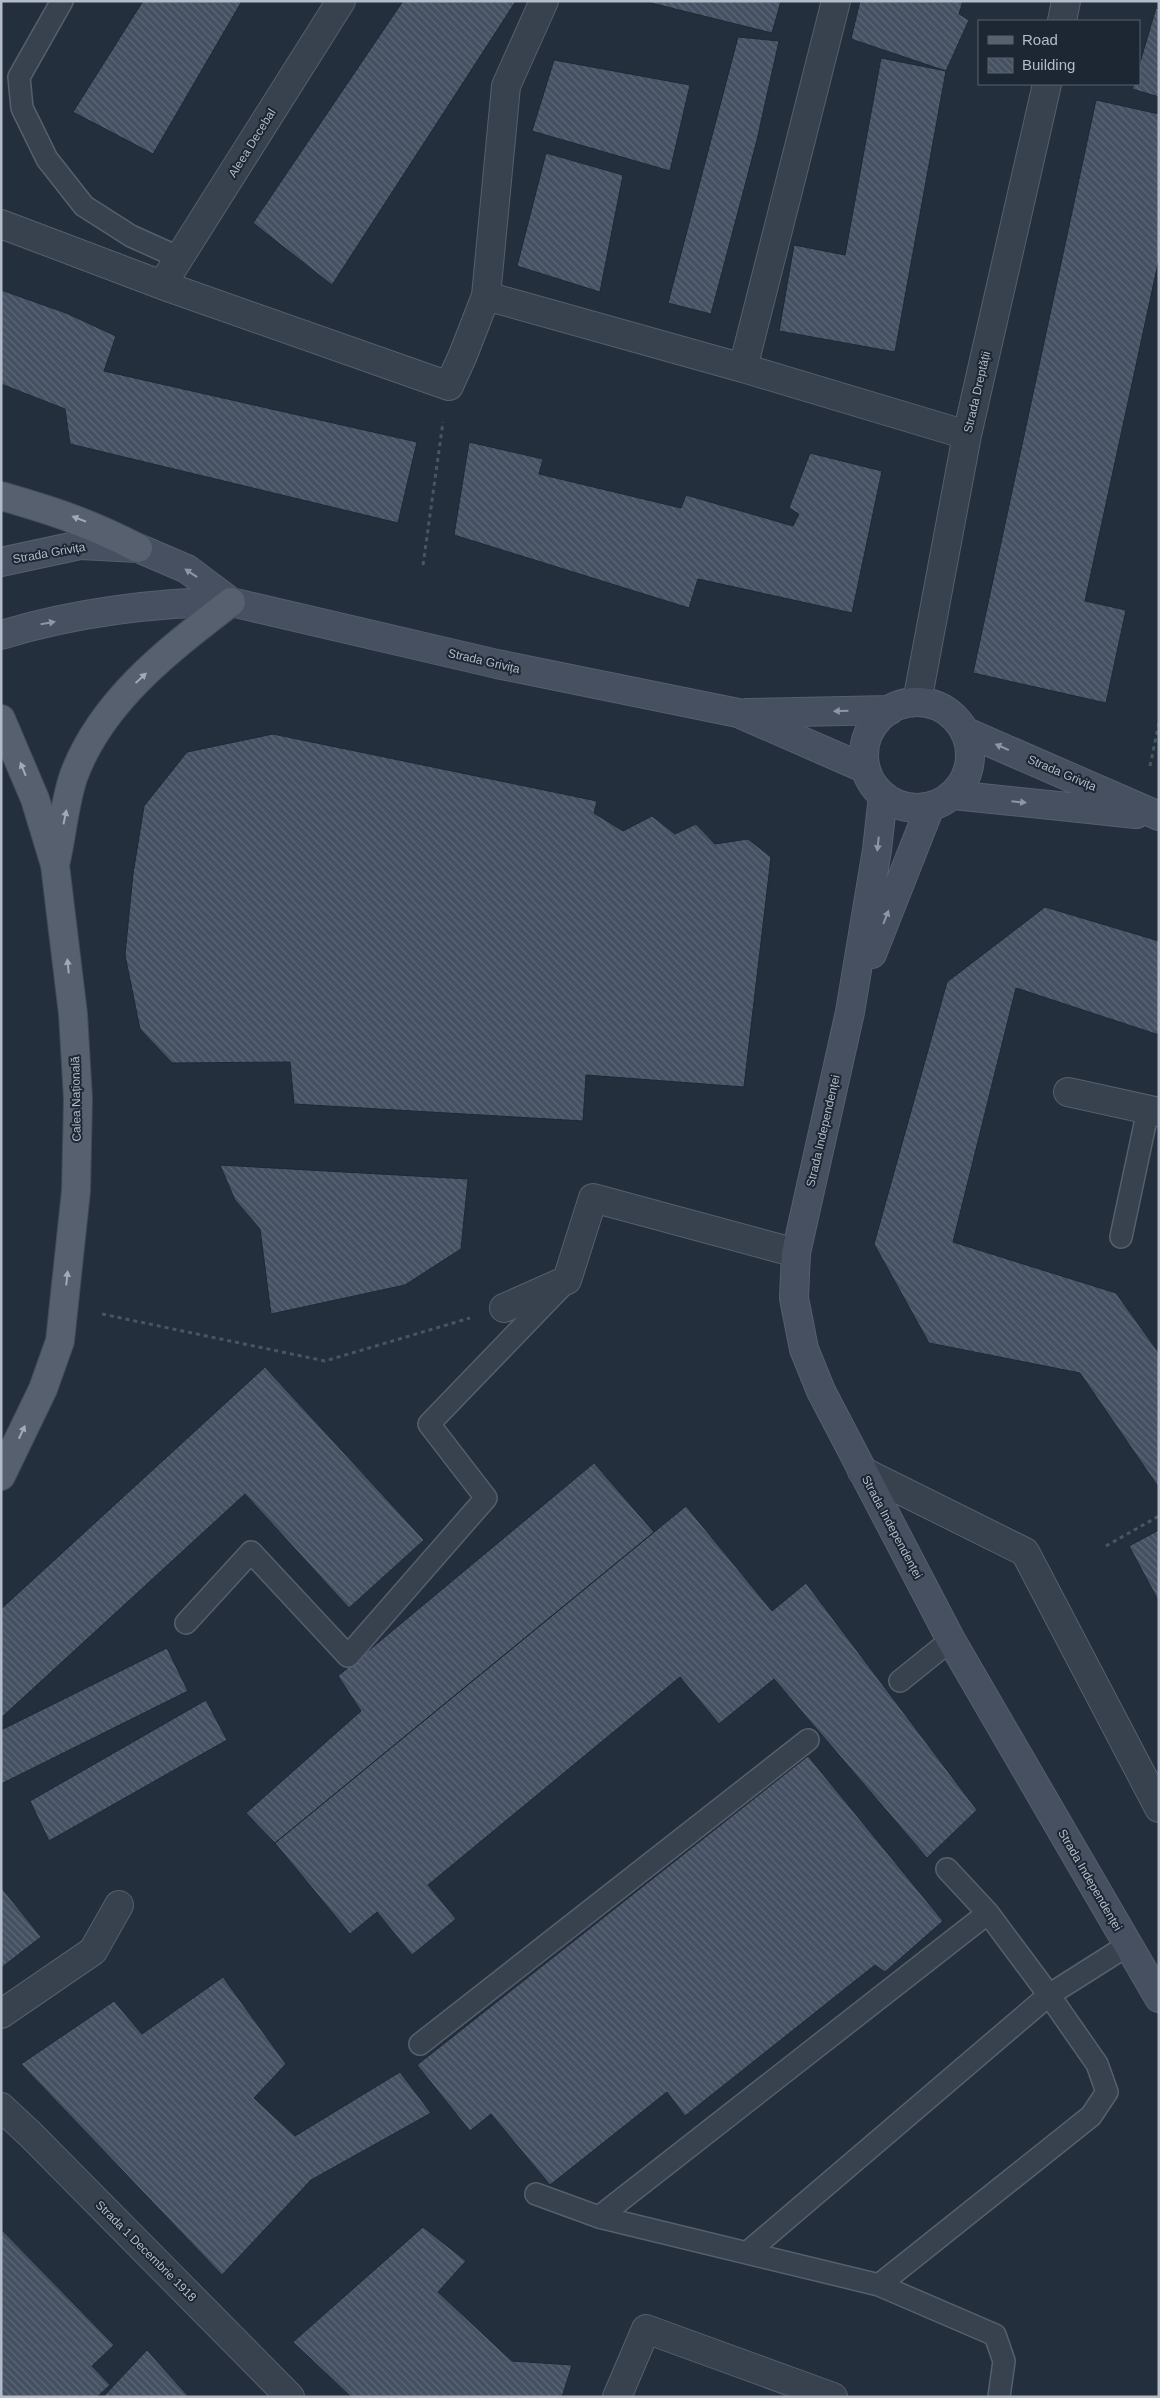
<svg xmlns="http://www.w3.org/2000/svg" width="1160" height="2398" viewBox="0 0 1160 2398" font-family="Arial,sans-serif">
	<defs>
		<pattern id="building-back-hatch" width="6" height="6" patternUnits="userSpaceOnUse" patternTransform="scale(1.25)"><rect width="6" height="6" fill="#455162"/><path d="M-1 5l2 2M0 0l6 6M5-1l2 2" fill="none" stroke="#5d6877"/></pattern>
	</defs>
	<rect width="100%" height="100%" fill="#242f3e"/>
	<!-- building -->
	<path fill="url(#building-back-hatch)" stroke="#1f2835" d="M143,1H242L153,154L73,112Z
		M403,1H516L332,285L253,223Z
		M643,1H781L772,33Z
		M860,1H963L959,14L969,20L946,71L851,39Z
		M1156,8L1159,9V97L1132,89L1134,84H1139V66Z
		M738,37L779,41L757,140L711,314L668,303Z
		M881,58L946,71L895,352L779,331L794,245L845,255Z
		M554,60L690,85L670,171L532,131Z
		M1096,100L1159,114V259L1085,601L1126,610L1106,703L973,673Z
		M546,153L623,175L600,292L517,266Z
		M1,290L66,313L116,336L104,371L417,442L398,523L70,444L65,409L1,384Z
		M469,442L543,459L539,474L681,508L686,495L793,526L799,514L789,508L810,453L882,471L852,613L698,579L689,608L454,535Z
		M273,734L597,801L594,813L623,831L652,816L675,834L696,824L715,844L748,839L771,857L744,1087L586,1075L583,1121L294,1104L290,1062L172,1063L140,1029L125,955L133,874L144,806L187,752Z
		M1045,907L1159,941V1035L1016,988L953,1242L1116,1293L1159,1353V1488L1080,1373L929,1343L874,1244L947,982Z
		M220,1165L468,1179L461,1249L405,1285L271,1314L260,1229L235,1200Z
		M265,1367L424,1540L349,1608L245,1494L1,1718V1609Z
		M594,1463L654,1532L275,1843L246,1813L361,1711L338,1676Z
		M686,1506L772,1611L806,1583L977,1810L927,1858L774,1679L719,1724L680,1677L428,1885L456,1919L412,1955L377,1912L350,1934L275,1843Z
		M1159,1530V1602L1129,1546Z
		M167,1648L188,1691L1,1784V1730Z
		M206,1700L227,1740L49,1841L30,1801Z
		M808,1756L943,1921L885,1972L875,1965L685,2116L667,2092L550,2185L491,2114L470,2131L417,2065Z
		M1,1887L41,1937L1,1968Z
		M223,1977L286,2064L254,2098L295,2136L400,2072L431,2113L311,2180L222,2275L21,2064L114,2001L142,2034Z
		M423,2227L466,2261L438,2292L512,2361L572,2365L562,2397H351L293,2342Z
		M1,2229L114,2345L92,2366L110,2385L97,2397H1Z
		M147,2350L189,2397H103Z"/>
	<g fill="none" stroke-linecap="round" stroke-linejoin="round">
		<defs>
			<path id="lane" d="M62,1L19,77L22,108L47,159L84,206L131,236L180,258
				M1121,1237L1148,1110
				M186,1623L251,1552L348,1656L486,1498L429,1424L562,1286
				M900,1681L951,1640
				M947,1869L988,1913
				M420,2044L808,1740
				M536,2194L599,2217L879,2285
				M599,2217L988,1913L1049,1995L1128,1945
				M748,2252L1049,1995L1097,2064L1107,2092L1091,2116L879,2285L995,2335L1004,2361L999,2397"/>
			<path id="street" d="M836,1L743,368L967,435
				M1062,21L1066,1
				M1,224L162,285L449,386L463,355L486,296L506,86L544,1
				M162,285L341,1
				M486,296L743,368
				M917,702L967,435L1047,84
				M1068,1092L1159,1112
				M504,1308L567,1280L593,1198L796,1253
				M862,1471L1025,1552L1159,1808
				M1,2014L93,1951L119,1905
				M1,2107L31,2135L290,2397
				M617,2397L646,2329L833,2397"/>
			<path id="secondary" d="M1,562L80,545L138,548L187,569L231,602
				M1,635C73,613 156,602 231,602L497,664L738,713L866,769
				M864 755a53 53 0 1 1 106 0a53 53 0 1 1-106 0Z
				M747,713L890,710
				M964,731L1159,816
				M953,795L1136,814
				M883,796L877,850L850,1012L796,1253L794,1298L804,1349L821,1391L951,1640L1159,1998
				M872,954L930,807"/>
			<path id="primary" d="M1,496C53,511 90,523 138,548
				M1,719L35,799L55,865L73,1014L78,1099L76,1191L60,1341L43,1389L1,1476
				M56,861C62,834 65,800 74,775C102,700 170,649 231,602"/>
		</defs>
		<!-- lane casing -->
		<use href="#lane" stroke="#565f6c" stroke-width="24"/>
		<!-- street casing -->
		<use href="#street" stroke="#565f6c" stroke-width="30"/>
		<!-- secondary casing -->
		<use href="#secondary" stroke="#565f6c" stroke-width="30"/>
		<!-- primary casing -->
		<use href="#primary" stroke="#414a57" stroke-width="30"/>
		<!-- path -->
		<path stroke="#44595c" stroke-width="3" stroke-dasharray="4 4" stroke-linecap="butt" d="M423,565L443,422
			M1150,766L1159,723
			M102,1314L325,1361L470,1318
			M1106,1546L1159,1516"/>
		<!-- lane -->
		<use href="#lane" stroke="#38414e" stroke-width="21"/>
		<!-- street -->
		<use href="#street" stroke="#38414e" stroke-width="28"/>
		<!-- secondary -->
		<use href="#secondary" stroke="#465061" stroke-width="28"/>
		<!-- primary -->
		<use href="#primary" stroke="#56606e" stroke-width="28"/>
	</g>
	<!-- one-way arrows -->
	<defs><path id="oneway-solid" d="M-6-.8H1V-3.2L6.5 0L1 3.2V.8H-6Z" transform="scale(1.25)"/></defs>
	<g fill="#a1aab7">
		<use href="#oneway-solid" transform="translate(79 519) rotate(-159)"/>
		<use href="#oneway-solid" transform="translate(141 678) rotate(-43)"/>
		<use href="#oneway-solid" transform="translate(23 769) rotate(-112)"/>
		<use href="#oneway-solid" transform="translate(65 817) rotate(-78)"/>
		<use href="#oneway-solid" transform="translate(68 966) rotate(-96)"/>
		<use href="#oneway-solid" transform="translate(67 1278) rotate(-84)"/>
		<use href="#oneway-solid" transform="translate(22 1432) rotate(-65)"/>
	</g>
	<g fill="#8e96a5">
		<use href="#oneway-solid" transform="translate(191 573) rotate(-146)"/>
		<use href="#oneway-solid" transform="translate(48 623) rotate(-10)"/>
		<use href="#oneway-solid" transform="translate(841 711) rotate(179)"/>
		<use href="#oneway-solid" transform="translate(1002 747) rotate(-156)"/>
		<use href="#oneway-solid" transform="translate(1019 802) rotate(6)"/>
		<use href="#oneway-solid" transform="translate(878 844) rotate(96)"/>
		<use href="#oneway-solid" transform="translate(886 917) rotate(-69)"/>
	</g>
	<g text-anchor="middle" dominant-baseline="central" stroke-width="4" stroke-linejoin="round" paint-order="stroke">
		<!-- street labels -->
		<g font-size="12" fill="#b4bcc9" stroke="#1d2633">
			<text transform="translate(252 143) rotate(-58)">Aleea Decebal</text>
			<text transform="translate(977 392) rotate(-77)">Strada Dreptății</text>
			<text transform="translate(49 553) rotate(-10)">Strada Grivița</text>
			<text transform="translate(484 661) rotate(13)">Strada Grivița</text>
			<text transform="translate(1062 773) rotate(23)">Strada Grivița</text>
			<text transform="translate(76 1099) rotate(-91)">Calea Națională</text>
			<text transform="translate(823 1131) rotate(-77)">Strada Independenței</text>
			<text transform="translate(892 1527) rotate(62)">Strada Independenței</text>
			<text transform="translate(1090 1880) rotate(60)">Strada Independenței</text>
			<text transform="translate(146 2251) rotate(45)">Strada 1 Decembrie 1918</text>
		</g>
	</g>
	<!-- border -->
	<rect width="1160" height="2398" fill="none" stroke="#b4bcc9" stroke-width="5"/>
	<!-- legend -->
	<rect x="978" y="20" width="162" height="65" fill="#1d2633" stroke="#59626f"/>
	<rect x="988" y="36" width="25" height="8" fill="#56606e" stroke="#59626f"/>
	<text x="1022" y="45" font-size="15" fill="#b4bcc9">Road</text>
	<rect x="988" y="58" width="25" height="15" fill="url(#building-back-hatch)" stroke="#59626f"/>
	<text x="1022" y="70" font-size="15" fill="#b4bcc9">Building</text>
</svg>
